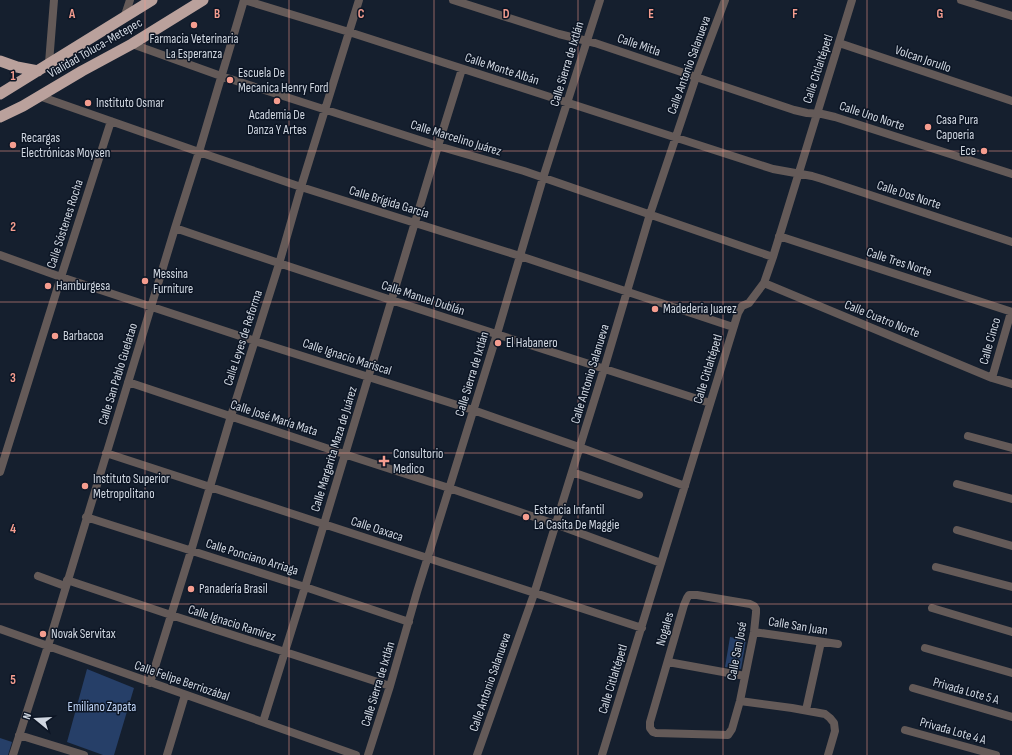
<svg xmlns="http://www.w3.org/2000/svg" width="1012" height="755" viewBox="0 0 1012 755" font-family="'Sofia Sans Condensed',sans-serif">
	<rect width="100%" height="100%" fill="#151f2e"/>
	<!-- green -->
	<path fill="#263f68" d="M730,637L746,640L741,669L725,667Z
		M87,669L134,688L114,755H103L67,742Z
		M0,738L12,742L8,755H0Z"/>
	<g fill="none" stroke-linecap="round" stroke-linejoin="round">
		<!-- minor -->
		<path stroke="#645a58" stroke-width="8" d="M244,0L349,32L773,169L812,176L822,179L1012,242
			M453,0L559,34L595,43L794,110L807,113L822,114L835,117L1012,174
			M961,0L1012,16
			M124,18L130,0
			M839,43L1012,101
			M132,44L221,76L438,146L524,171L773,257
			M49,63L54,0
			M39,96L199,152L301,187L520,256L733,327
			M175,228C352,289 532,345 710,403
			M779,236L1012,312
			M0,255L61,277L255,341L473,410L579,447L685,486
			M764,283L992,378L1012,384
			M992,378L1011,312
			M128,382L344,454L449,488L555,524L661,563
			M968,436L1012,448
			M106,453C285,511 463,570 642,628
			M0,472L61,277L111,121
			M572,472L639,495
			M957,484L1012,499
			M86,517L305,587L409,622
			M957,530L1012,546
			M936,567L1012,587
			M38,576L65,586
			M67,580L171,615L390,686
			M689,595H697L750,604L754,606L756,609V613L754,632L740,701L732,729L728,735L656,733L653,732L650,728V722L684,605L687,598Z
			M932,608L1012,632
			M0,629L356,755
			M754,632L838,644
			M925,648L1012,673
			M668,662L745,676
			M150,683L191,551L231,416L279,264L301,187L359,0
			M913,688L1012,717
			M740,701L792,708L825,714L830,718L834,723L835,731L828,755
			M806,710L821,642
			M263,722L305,587L438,146L462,69
			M905,730L996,755
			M19,735L84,755
			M13,755L48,646L175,228L199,152L244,0
			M167,755L185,695
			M368,755L390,686L417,592L497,334L543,178L600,0
			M477,755L534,594L604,369L650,214L696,77L725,0
			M602,755L738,313L742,306L749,303L764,283L773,257L852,0"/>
		<!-- trunk -->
		<path stroke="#baa19c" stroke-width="11" d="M0,61L17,67L38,71
			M0,94L152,0
			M0,117L23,106L82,71L132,44L203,0"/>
	</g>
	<!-- grid -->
	<path fill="none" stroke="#f59d8f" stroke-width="1" stroke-opacity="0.55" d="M145,0V755M289,0V755M434,0V755M578,0V755M723,0V755M867,0V755M0,151H1012M0,302H1012M0,453H1012M0,604H1012"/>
	<!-- markers -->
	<g fill="#f59d8f" stroke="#0c1524" stroke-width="1.5">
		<circle cx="194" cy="25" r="4"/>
		<circle cx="230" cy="80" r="4"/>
		<circle cx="277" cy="101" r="4"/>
		<circle cx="88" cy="103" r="4"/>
		<circle cx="928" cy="127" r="4"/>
		<circle cx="13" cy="145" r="4"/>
		<circle cx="984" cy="151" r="4"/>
		<circle cx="145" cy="281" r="4"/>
		<circle cx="48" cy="286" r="4"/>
		<circle cx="655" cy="309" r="4"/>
		<circle cx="55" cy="336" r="4"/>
		<circle cx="498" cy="343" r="4"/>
		<path d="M382 455h4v4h4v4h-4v4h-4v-4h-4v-4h4z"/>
		<circle cx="85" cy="486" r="4"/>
		<circle cx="526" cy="517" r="4"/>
		<circle cx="191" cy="589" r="4"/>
		<circle cx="43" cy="634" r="4"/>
	</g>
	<g text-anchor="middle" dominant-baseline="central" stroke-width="3" stroke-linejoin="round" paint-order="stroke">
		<!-- poi labels -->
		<g font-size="13" fill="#d0d7e1" stroke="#0c1524" text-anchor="start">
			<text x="194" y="39" text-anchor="middle">Farmacia Veterinaria<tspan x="194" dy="15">La Esperanza</tspan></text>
			<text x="238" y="73">Escuela De<tspan x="238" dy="15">Mecanica Henry Ford</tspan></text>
			<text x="96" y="103">Instituto Osmar</text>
			<text x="277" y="115" text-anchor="middle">Academia De<tspan x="277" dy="15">Danza Y Artes</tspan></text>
			<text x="936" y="120">Casa Pura<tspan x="936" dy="15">Capoeria</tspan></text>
			<text x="21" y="138">Recargas<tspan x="21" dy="15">Electrónicas Moysen</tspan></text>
			<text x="976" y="151" text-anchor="end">Ece</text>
			<text x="153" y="274">Messina<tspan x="153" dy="15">Furniture</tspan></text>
			<text x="56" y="286">Hamburgesa</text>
			<text x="663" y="309">Madederia Juarez</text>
			<text x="63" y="336">Barbacoa</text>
			<text x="506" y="343">El Habanero</text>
			<text x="393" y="454">Consultorio<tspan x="393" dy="15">Medico</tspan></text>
			<text x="93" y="479">Instituto Superior<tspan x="93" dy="15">Metropolitano</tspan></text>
			<text x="534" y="510">Estancia Infantil<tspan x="534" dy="15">La Casita De Maggie</tspan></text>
			<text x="199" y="589">Panadería Brasil</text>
			<text x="51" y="634">Novak Servitax</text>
		</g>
		<!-- street labels -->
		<g font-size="13" fill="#d0d7e1" stroke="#0c1524">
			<text transform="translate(639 45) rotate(19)">Calle Mitla</text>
			<text transform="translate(95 48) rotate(-30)">Vialidad Toluca-Metepec</text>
			<text transform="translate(923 59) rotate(19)">Volcan Jorullo</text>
			<text transform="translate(567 64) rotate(-73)">Calle Sierra de Ixtlán</text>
			<text transform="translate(689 65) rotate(-70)">Calle Antonio Salanueva</text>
			<text transform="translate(502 69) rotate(18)">Calle Monte Albán</text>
			<text transform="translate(818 69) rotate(-72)">Calle Citlaltépetl</text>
			<text transform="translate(872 116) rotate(18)">Calle Uno Norte</text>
			<text transform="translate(456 138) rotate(17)">Calle Marcelino Juárez</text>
			<text transform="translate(909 195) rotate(18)">Calle Dos Norte</text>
			<text transform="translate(389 202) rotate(17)">Calle Brígida García</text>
			<text transform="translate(65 224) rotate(-72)">Calle Sóstenes Rocha</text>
			<text transform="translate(899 262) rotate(18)">Calle Tres Norte</text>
			<text transform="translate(423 298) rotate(18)">Calle Manuel Dublán</text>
			<text transform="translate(882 319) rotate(22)">Calle Cuatro Norte</text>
			<text transform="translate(243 338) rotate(-72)">Calle Leyes de Reforma</text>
			<text transform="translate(990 341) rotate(-74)">Calle Cinco</text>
			<text transform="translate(347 357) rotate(18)">Calle Ignacio Mariscal</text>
			<text transform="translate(708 369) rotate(-73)">Calle Citlaltépetl</text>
			<text transform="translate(118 374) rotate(-73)">Calle San Pablo Guelatao</text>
			<text transform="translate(472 374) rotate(-73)">Calle Sierra de Ixtlán</text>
			<text transform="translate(590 374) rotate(-73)">Calle Antonio Salanueva</text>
			<text transform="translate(274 418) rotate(18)">Calle José María Mata</text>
			<text transform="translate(334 449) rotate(-73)">Calle Margarita Maza de Juárez</text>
			<text transform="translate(377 529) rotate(18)">Calle Oaxaca</text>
			<text transform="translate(252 557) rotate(17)">Calle Ponciano Arriaga</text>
			<text transform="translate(232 623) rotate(18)">Calle Ignacio Ramírez</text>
			<text transform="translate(798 626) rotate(9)">Calle San Juan</text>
			<text transform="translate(665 629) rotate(-74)">Nogales</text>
			<text transform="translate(737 651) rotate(-79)">Calle San José</text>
			<text transform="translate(613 679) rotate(-73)">Calle Citlaltépetl</text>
			<text transform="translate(182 681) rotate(19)">Calle Felipe Berriozábal</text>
			<text transform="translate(490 682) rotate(-71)">Calle Antonio Salanueva</text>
			<text transform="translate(378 684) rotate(-73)">Calle Sierra de Ixtlán</text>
			<text transform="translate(966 691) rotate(16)">Privada Lote 5 A</text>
			<text transform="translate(953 731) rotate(16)">Privada Lote 4 A</text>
		</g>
		<!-- park labels -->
		<g font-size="13" fill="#c3d8fa" stroke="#0c1524">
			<text x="102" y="707">Emiliano Zapata</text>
		</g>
	</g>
	<g font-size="13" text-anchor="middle" font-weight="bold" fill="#f59d8f" stroke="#0c1524" stroke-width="3" stroke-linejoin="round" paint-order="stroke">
		<text x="72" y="18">A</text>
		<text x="217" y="18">B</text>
		<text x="361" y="18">C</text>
		<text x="506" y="18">D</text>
		<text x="651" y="18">E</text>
		<text x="795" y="18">F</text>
		<text x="940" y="18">G</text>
		<text x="13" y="80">1</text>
		<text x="13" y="231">2</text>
		<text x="13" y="382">3</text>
		<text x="13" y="533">4</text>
		<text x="13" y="684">5</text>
	</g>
	<!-- north arrow -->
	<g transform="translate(36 719) rotate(288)" stroke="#0c1524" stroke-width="3" paint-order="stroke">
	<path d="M0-3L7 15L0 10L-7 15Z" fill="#d0d7e1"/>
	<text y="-6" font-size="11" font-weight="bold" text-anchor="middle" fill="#d0d7e1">N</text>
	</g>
</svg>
